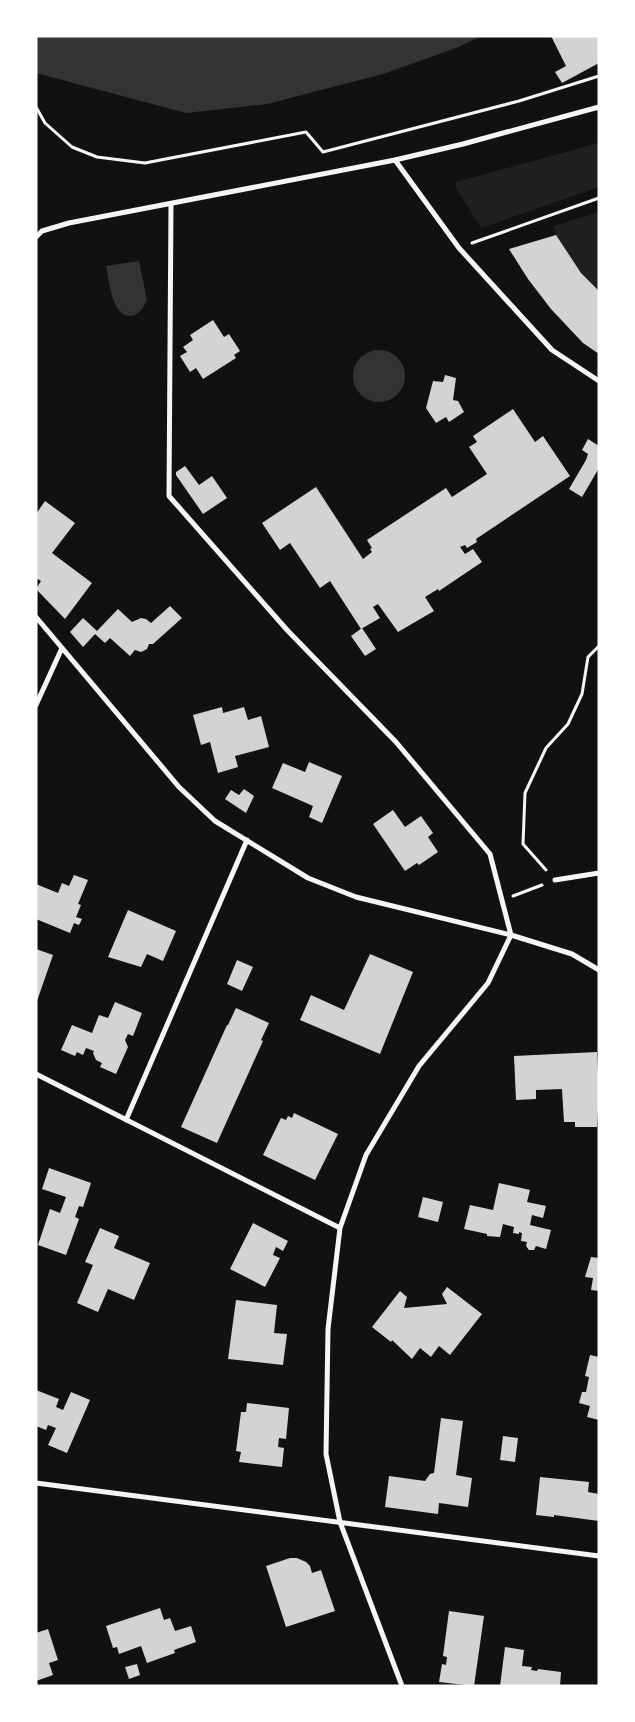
<svg xmlns="http://www.w3.org/2000/svg" width="635" height="1722" viewBox="0 0 635 1722" font-family="Helvetica,sans-serif">
	<rect width="100%" height="100%" fill="#111"/>
	<!-- green -->
	<path fill="#202020" d="M599,143V187L481,228L456,188V182Z
		M599,212V291C581,273 558,251 554,226Z"/>
	<!-- water -->
	<path fill="#333" d="M36,36H482L456,48L383,74L267,104L186,113L36,73Z
		M139,261L147,300C144,307 139,315 131,316C112,318 109,280 106,266Z
		M353 376a26 26 0 1 1 52 0a26 26 0 1 1-52 0Z"/>
	<!-- building -->
	<path fill="#d3d3d3" d="M551,36H599V63L562,83L555,72L566,66Z
		M556,235L581,273L599,291V354L583,343L551,309L528,279L509,249Z
		M213,320L224,337L229,334L240,351L234,355L236,358L203,379L196,368L190,372L180,356L187,352L183,347L193,340L190,335Z
		M445,375L456,378L453,400L458,401L464,412L449,422L446,417L436,423L426,408L433,381L443,382Z
		M513,409L535,442L543,436L570,476L476,539L477,542L467,548L465,545L460,547L465,554L473,549L482,562L439,591L438,589L425,597L434,611L398,632L378,604L373,607L380,618L361,629L330,581L320,588L290,543L280,550L262,523L316,487L363,559L372,552L370,549L372,548L367,540L446,488L452,497L487,474L469,447L477,442L473,436Z
		M588,439L599,446V468L582,497L569,489L586,460L588,454L582,450Z
		M185,466L199,485L212,476L227,498L203,514L176,475V472Z
		M45,501L75,523L52,553L92,583L65,619L36,589L41,581L36,578V514Z
		M170,606L182,618L153,644H149L147,649L141,652L135,650L130,656L110,638L105,643L95,634L83,647L70,632L83,618L97,631L118,609L132,622L141,618L146,619L151,623Z
		M362,628L376,649L365,656L351,636Z
		M222,707L223,713L244,707L248,720L261,716L269,747L235,756L238,767L218,773L210,742L201,745L193,715Z
		M309,762L342,776L322,823L309,817L313,806L272,788L283,763L305,772Z
		M244,789L254,796L246,813L225,799L231,790L239,795Z
		M393,810L405,827L421,816L433,833L428,837L438,852L419,865L417,863L405,871L373,824Z
		M74,875L88,880L78,904L81,905L76,917L82,919L79,925L74,923L70,933L36,919V884L58,893L62,883L69,886Z
		M128,910L176,931L163,961L147,954L141,967L108,957Z
		M36,949L53,955L37,1001H36Z
		M370,954L413,972L380,1054L300,1020L311,995L344,1010Z
		M237,960L253,967L242,991L227,984Z
		M115,1002L142,1013L133,1036L128,1034L125,1040L128,1047L116,1074L100,1067L102,1063L96,1060L93,1053L94,1051L86,1048L83,1055L77,1052L75,1056L61,1050L72,1025L92,1033L99,1015L108,1018Z
		M236,1008L269,1023L261,1040L263,1041L217,1143L181,1127L227,1025H228Z
		M597,1052L599,1093L597,1127H575V1122H564L562,1089L536,1090V1099L516,1100L514,1056Z
		M294,1113L338,1134L315,1180L263,1155L281,1118L286,1120L288,1116L292,1118Z
		M49,1168L91,1183L83,1207L79,1206L75,1217L79,1219L66,1255L38,1245L50,1209L60,1213L66,1197L42,1189Z
		M499,1183L530,1190L527,1202L546,1206L543,1218L532,1215L530,1225L551,1230L546,1249L536,1246L534,1250H529L526,1246L527,1242L521,1241L522,1233L519,1232V1234L513,1233L514,1227L503,1224L500,1237L487,1236V1234L464,1229L470,1205L493,1210Z
		M423,1197L443,1202L438,1222L418,1217Z
		M253,1223L288,1241L283,1251L276,1247L273,1255L280,1258L265,1287L230,1269Z
		M100,1228L119,1236L114,1248L150,1263L134,1300L108,1289L98,1312L77,1303L93,1265L85,1262Z
		M591,1257L599,1258V1291L591,1290L593,1278L585,1277Z
		M447,1287L482,1314L450,1355L439,1346L431,1357L420,1348L412,1359L392,1340L391,1342L372,1327L400,1291L407,1297L404,1308L447,1304L442,1294Z
		M236,1300L277,1305L274,1333L287,1334L283,1365L228,1359Z
		M590,1355L599,1357V1420L587,1417L590,1406L579,1403L582,1392H586L589,1377L585,1376Z
		M36,1390L59,1399L56,1407L63,1410L71,1392L90,1400L67,1453L48,1445L56,1428L48,1425L46,1430L36,1426Z
		M247,1403L289,1408L286,1439L279,1438L278,1447L284,1448L282,1467L239,1462L241,1452L236,1451L241,1412H246Z
		M441,1418L463,1421L456,1475L472,1478L468,1507L439,1503L438,1514L385,1507L389,1476L425,1481L430,1474L434,1473Z
		M503,1436L518,1438L515,1462L500,1460Z
		M540,1477L589,1482L588,1492L599,1494V1521L554,1515V1517L536,1515Z
		M290,1558H297L306,1562L310,1566L312,1573L321,1570L335,1611L286,1627L266,1566Z
		M160,1608L164,1620L170,1618L175,1631L191,1626L196,1642L174,1650L175,1653L147,1663L141,1646L119,1654L117,1647L113,1648L106,1626Z
		M449,1611L484,1616L474,1686L439,1682L442,1664L446,1665L447,1657L443,1656Z
		M48,1629L58,1660L49,1663L53,1675L36,1681V1633Z
		M505,1647L524,1650L522,1666L532,1667L531,1670L537,1671L538,1669L561,1672L560,1686H500Z
		M137,1664L140,1675L129,1679L125,1667Z"/>
	<g fill="none" stroke-linecap="round" stroke-linejoin="round">
		<!-- path -->
		<path stroke="#f5f5f5" stroke-width="3" d="M36,107L45,123L72,147L97,157L145,163L306,132L323,152L519,101L599,76
			M472,243L599,198
			M546,870L523,844L525,793L546,748L568,724L582,694L588,657L599,646
			M513,896L542,885"/>
		<!-- minor -->
		<path stroke="#f5f5f5" stroke-width="5" d="M395,160L459,248L552,350L599,381
			M171,204L169,496L288,631L396,742L490,854L511,935
			M36,237L42,231L69,223L395,160L463,144L599,107
			M36,617L179,787L215,821L308,878L356,897L511,935L572,954L599,970
			M36,705L62,648
			M555,880L599,873
			M36,1074L340,1228
			M126,1120L247,840
			M36,1483L599,1556
			M402,1686L340,1522L326,1454L328,1329L340,1228L366,1155L419,1066L488,983L511,935"/>
	</g>
	<!-- border -->
	<rect width="635" height="1722" fill="none" stroke="#ffffff" stroke-width="75"/>
</svg>
